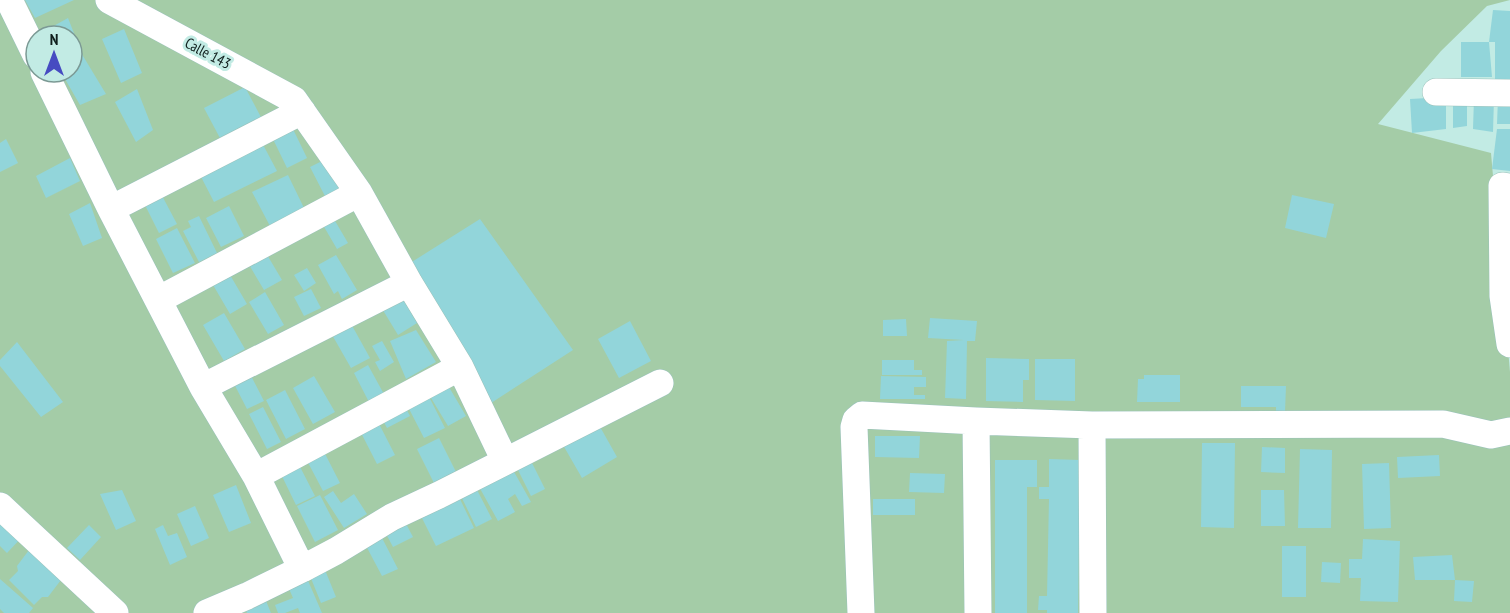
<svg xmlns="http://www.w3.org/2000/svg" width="1510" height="613" viewBox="0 0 1510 613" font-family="'PT Sans Narrow',sans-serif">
	<rect width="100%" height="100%" fill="#c2ebe4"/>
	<!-- green -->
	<path fill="#a4cca7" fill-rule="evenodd" d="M0,0H1510L1487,6L1441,51L1378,124L1491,153L1510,372V613H0ZM36,36H72V72H36Z"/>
	<!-- building -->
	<path fill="#92d5da" d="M25,0H74L35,18Z
		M1493,10L1510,11V82L1495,81V42H1489Z
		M68,18L83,56L106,94L80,105L61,72H72V36H42L41,33Z
		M124,29L142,73L121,83L102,39Z
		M1461,42H1489L1492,77H1461Z
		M245,87L262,119L221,140L204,108Z
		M137,89L153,130L136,142L115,102Z
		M1453,96L1467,97V126L1453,128Z
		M1446,97V129L1412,133L1410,99Z
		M1474,98H1494L1493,132L1473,129Z
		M1498,98L1510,99V124H1497Z
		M292,127L307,158L287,168L272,137Z
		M1497,129H1510V171L1492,169Z
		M6,139L18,163L0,172V143Z
		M260,139L277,171L214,202L198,171Z
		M70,158L80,181L46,198L36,176Z
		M328,158L346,191L327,200L310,167Z
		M288,175L304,208L270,226L252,192Z
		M159,190L177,224L159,233L142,199Z
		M1292,195L1334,204L1326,238L1285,228Z
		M90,203L102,238L83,246L69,214Z
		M229,206L244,236L221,247L206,218Z
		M331,214L348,243L337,249L320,220Z
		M199,216L217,253L199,262L183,231L191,227L188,221Z
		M480,219L573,350L488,405L407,265Z
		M177,228L195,263L173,273L156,239Z
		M263,248L282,280L264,290L245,258Z
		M336,255L357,290L342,299L338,291L334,294L318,265Z
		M226,268L247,304L230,314L209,278Z
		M307,268L316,283L304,291L294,275Z
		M311,289L321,308L304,316L294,297Z
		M398,291L417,323L398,335L378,302Z
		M265,292L284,325L268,334L249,302Z
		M224,313L245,349L224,361L203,325Z
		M930,318L977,321L975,341H967L966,399L945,398L947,341L964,340L928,338Z
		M906,319L907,336H883V320Z
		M630,321L651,361L619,378L598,339Z
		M350,322L370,358L351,368L331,333Z
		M416,330L436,362L406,379L390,341Z
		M382,341L394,362L380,371L375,362L380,360L372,346Z
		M17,342L63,402L41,417L0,366V360Z
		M986,358L1029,359V380H1023V402L986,401Z
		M1035,359H1075V401L1035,400Z
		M882,360H914V370H922V375H882Z
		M368,365L385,396L370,404L354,373Z
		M247,368L264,401L247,409L230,376Z
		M1144,375H1180V402H1137L1138,379H1144Z
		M314,376L335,412L313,424L293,388Z
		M881,376L926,377V387H914V395H925V399H880Z
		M446,382L466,416L448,426L428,393Z
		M1241,386H1286L1285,412H1276V407H1241Z
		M285,390L305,429L286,439L266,400Z
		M426,391L445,428L424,438L405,401Z
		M402,401L410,416L387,428L379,413Z
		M263,407L281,442L267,449L249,414Z
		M375,416L395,455L377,464L357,425Z
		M599,425L617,457L582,478L563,445Z
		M875,436H920L919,458L875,457Z
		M439,438L456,472L434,483L417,449Z
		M1202,443H1235L1234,528L1201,527Z
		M321,446L340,483L323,491L304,455Z
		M1262,447L1285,448V473L1261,472Z
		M1300,449L1332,450L1331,528H1298Z
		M1439,455L1440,476L1398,478L1397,457Z
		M296,459L315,496L296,505L278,468Z
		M530,459L545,489L531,496L516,466Z
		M1049,459L1080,460L1078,613H1047V610H1038L1039,596H1047L1049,499H1039V487H1049Z
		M995,460H1037V487H1027V613H995Z
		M1389,463L1391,528L1364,529L1362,464Z
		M513,470L531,502L522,506L515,494L508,499L515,512L498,521L477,483Z
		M910,473L945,474L944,493L909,492Z
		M474,484L492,519L476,527L459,492Z
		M236,485L251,523L229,532L213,495Z
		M122,490L136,521L116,530L100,494Z
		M1261,490H1284L1285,526H1261Z
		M333,491L341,503L354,494L367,514L344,528L324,497Z
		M457,493L474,528L436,546L419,512Z
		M320,495L338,530L315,542L297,506Z
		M873,499H915V515H873Z
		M195,506L209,538L191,546L177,514Z
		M0,514L24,535L7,553L0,546Z
		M403,518L413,537L393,547L383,528Z
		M89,525L101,537L80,560L67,548Z
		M163,525L168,536L177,533L187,557L170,565L155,529Z
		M380,534L398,569L382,576L364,542Z
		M1363,539L1400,541L1398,602L1360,601L1361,578H1349V559H1362Z
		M32,546L67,572L48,597H42L34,605L9,580L18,571L17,566Z
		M1282,546H1306V597H1282Z
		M1452,555L1455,580H1415L1413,557Z
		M1322,562L1341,563L1340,583L1321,582Z
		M323,565L336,597L321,603L308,571Z
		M306,576L322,613H300L298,608L285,613H278L275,605L293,598L287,584Z
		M0,579L33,608L29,613H4L0,609Z
		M1455,580L1474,581L1472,602L1454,601Z
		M264,596L271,613H247L243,605Z"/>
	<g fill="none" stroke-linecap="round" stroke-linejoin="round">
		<defs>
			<path id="minor" d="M9,0L36,55
				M109,0L294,100L359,193L409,283L460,367L505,461
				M44,72L111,209L203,387L256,476L302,569
				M1436,92L1510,93
				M1510,187L1502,186L1503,296L1510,344
				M111,209L302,111
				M158,300L359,193
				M203,387L409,283
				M976,421L978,613
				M1092,425L1093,613
				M256,476L460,367
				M0,506L115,613
				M207,613L247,596L302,569L336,551L392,517L439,495L660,383
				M861,613L854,427L856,420L862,415L976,421L1092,425L1443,424L1491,435L1510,431"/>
		</defs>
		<!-- minor casing -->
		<use href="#minor" stroke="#9ac2bb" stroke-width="28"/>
		<!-- minor -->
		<use href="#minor" stroke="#fff" stroke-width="27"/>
	</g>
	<g text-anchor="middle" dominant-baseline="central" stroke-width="6" stroke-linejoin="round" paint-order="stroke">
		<!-- street labels -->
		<g font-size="15" fill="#101f1d" stroke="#c2ebe4">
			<text transform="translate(208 53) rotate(28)">Calle 143</text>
		</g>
	</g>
	<!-- north arrow -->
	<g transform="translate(54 54)"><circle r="28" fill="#c2ebe4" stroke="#7b9994" stroke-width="1.5"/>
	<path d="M0-4.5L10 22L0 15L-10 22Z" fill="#464bc1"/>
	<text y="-9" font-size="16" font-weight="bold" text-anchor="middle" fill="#101f1d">N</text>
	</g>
</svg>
